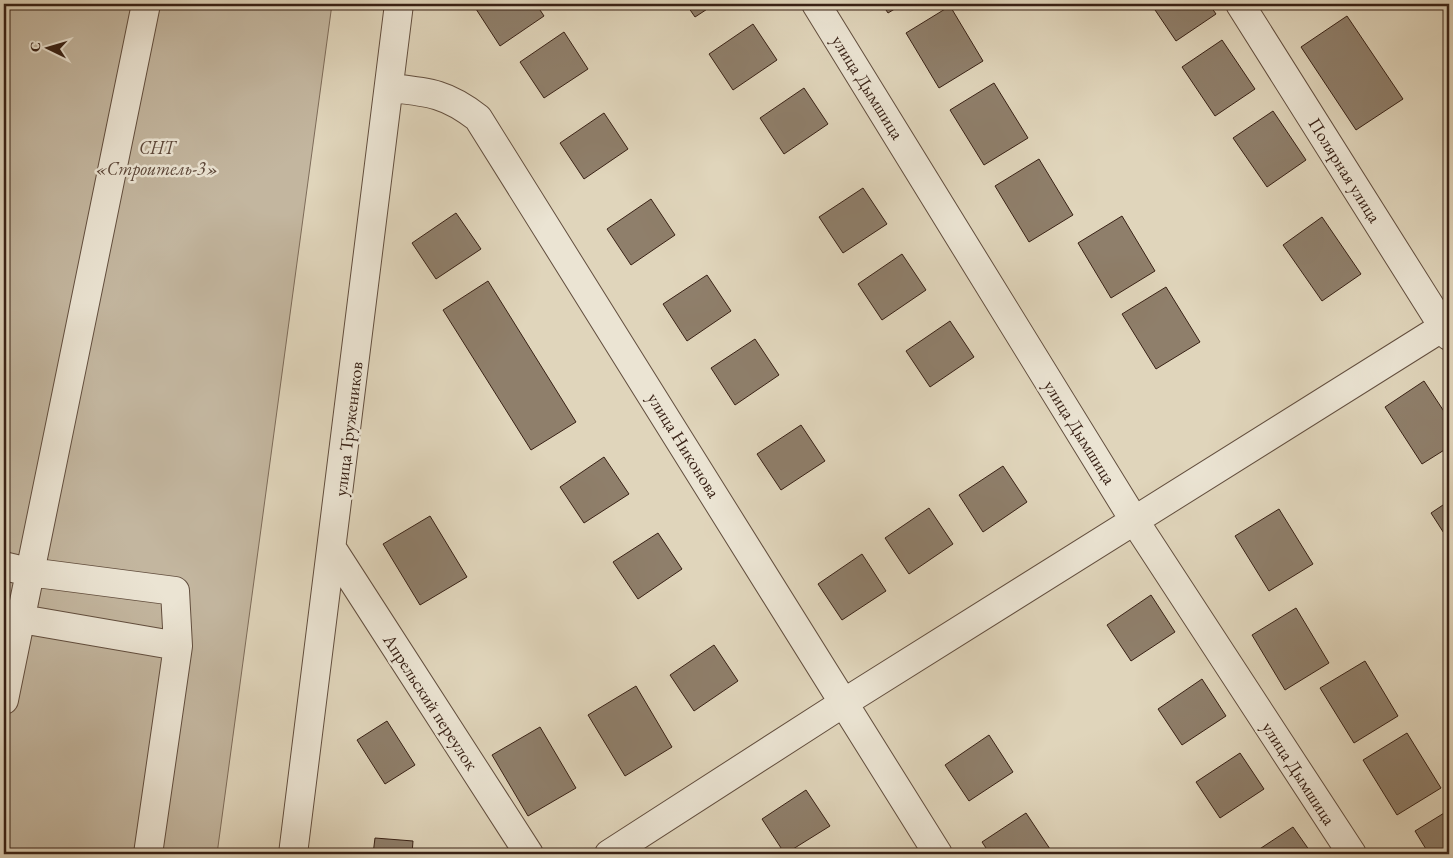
<svg xmlns="http://www.w3.org/2000/svg" width="1453" height="858" viewBox="0 0 1453 858" font-family="'EB Garamond',serif">
	<rect width="100%" height="100%" fill="#e0d5bb"/>
	<filter id="stains"><feTurbulence type="fractalNoise" baseFrequency=".004" numOctaves="4"/><feColorMatrix values="0 0 0 0 .2 0 0 0 0 .09 0 0 0 0 .02 0 0 0 .5 -.17"/></filter>
	<radialGradient id="worn" r=".72"><stop offset=".6" stop-color="#630" stop-opacity="0"/><stop offset="1" stop-color="#630" stop-opacity=".3"/></radialGradient>
	<!-- green -->
	<path fill="#c3b69f" stroke="#7e6c5a" d="M4,4H332L217,854H4Z"/>
	<!-- building -->
	<path fill="#8f7f6b" stroke="#382115" d="M484,4H536L544,16L500,46L476,9Z
		M686,4H715L695,17Z
		M882,4H903L888,13Z
		M1151,4H1209L1216,14L1176,41Z
		M950,6L983,61L939,88L906,33Z
		M1347,16L1403,99L1356,130L1301,47Z
		M753,24L777,60L733,90L709,54Z
		M564,32L588,69L544,98L520,62Z
		M1222,40L1255,89L1215,116L1182,67Z
		M994,83L1028,138L984,165L950,110Z
		M804,88L828,124L784,154L760,118Z
		M1273,111L1306,160L1267,187L1233,138Z
		M604,113L628,149L584,179L560,143Z
		M1039,159L1073,215L1029,242L995,186Z
		M863,188L887,224L843,253L819,217Z
		M651,199L675,235L631,265L607,229Z
		M456,213L481,249L436,279L412,243Z
		M1122,216L1155,271L1111,298L1078,243Z
		M1322,217L1361,274L1322,301L1283,245Z
		M902,254L926,290L882,320L858,284Z
		M707,275L731,311L687,341L663,304Z
		M488,281L576,422L531,450L443,310Z
		M1166,287L1200,342L1156,369L1122,314Z
		M950,321L974,357L930,387L906,351Z
		M755,339L779,375L735,405L711,368Z
		M1424,381L1449,419V447L1422,464L1385,407Z
		M801,425L825,461L781,490L757,454Z
		M604,457L629,494L584,523L560,487Z
		M1003,466L1027,502L983,532L959,495Z
		M1449,501V541L1431,513Z
		M929,508L953,544L909,574L885,538Z
		M1279,509L1313,564L1269,591L1235,536Z
		M430,516L467,577L420,605L383,544Z
		M658,533L682,569L638,599L613,562Z
		M862,554L886,591L842,620L818,584Z
		M1151,595L1175,632L1131,661L1107,625Z
		M1296,608L1329,663L1285,690L1252,635Z
		M714,645L738,681L694,711L670,675Z
		M1365,661L1398,716L1354,743L1320,688Z
		M1202,679L1226,716L1182,745L1158,709Z
		M636,686L672,747L625,776L588,715Z
		M387,721L415,765L385,784L357,740Z
		M540,727L576,788L528,816L492,755Z
		M1407,733L1441,788L1397,815L1363,760Z
		M989,735L1013,772L969,801L945,765Z
		M1240,753L1264,789L1220,818L1196,782Z
		M806,790L830,826L785,854L762,819Z
		M1449,810V854H1429L1415,831Z
		M1026,813L1050,849L1042,854H990L982,842Z
		M1293,827L1312,854H1252Z
		M375,838L413,841L412,854H373Z"/>
	<g fill="none" stroke-linecap="round" stroke-linejoin="round">
		<defs>
			<path id="minor" d="M816,4L1134,520L1352,854
				M1240,4L1449,336
				M390,88C428,92 446,93 478,118L938,854
				M333,550L529,854
				M4,566L29,572L175,591L178,646L148,854
				M4,616L178,646
				M4,700L146,4
				M293,854L399,4
				M609,854L845,702L1443,327"/>
		</defs>
		<!-- minor casing -->
		<use href="#minor" stroke="#624e3e" stroke-width="30"/>
		<!-- minor -->
		<use href="#minor" stroke="#ebe4d3" stroke-width="28"/>
	</g>
	<g text-anchor="middle" dominant-baseline="central" stroke-width="5" stroke-linejoin="round" paint-order="stroke">
		<!-- street labels -->
		<g font-size="18" fill="#382115" stroke="#ebe4d3">
			<text transform="translate(868 87) rotate(58)">улица Дымшица</text>
			<text transform="translate(1345 170) rotate(58)">Полярная улица</text>
			<text transform="translate(348 429) rotate(-83)">улица Тружеников</text>
			<text transform="translate(1080 432) rotate(58)">улица Дымшица</text>
			<text transform="translate(684 445) rotate(58)">улица Никонова</text>
			<text transform="translate(431 702) rotate(57)">Апрельский переулок</text>
			<text transform="translate(1299 773) rotate(57)">улица Дымшица</text>
		</g>
		<!-- park labels -->
		<g font-size="18" font-style="italic" fill="#5b4638" stroke="#ebe4d3">
			<text x="157" y="147">СНТ<tspan x="157" dy="21">«Строитель-3»</tspan></text>
		</g>
	</g>
	<!-- margin -->
	<rect width="1453" height="858" fill="none" stroke="#e0d5bb" stroke-width="20"/>
	<rect x="5" y="5" width="1443" height="848" fill="none" stroke="#382115" stroke-width="2.5"/>
	<rect x="10" y="10" width="1433" height="838" fill="none" stroke="#382115"/>
	<!-- north arrow -->
	<g transform="translate(48 48) rotate(275)" stroke="#ebe4d3" stroke-width="4" paint-order="stroke">
	<path d="M0-4L9 19L0 12L-9 19Z" fill="#382115"/>
	<text y="-8" font-size="14" font-weight="bold" text-anchor="middle" fill="#382115">С</text>
	</g>
	<rect width="100%" height="100%" filter="url(#stains)"/>
	<rect width="100%" height="100%" fill="url(#worn)"/>
</svg>
